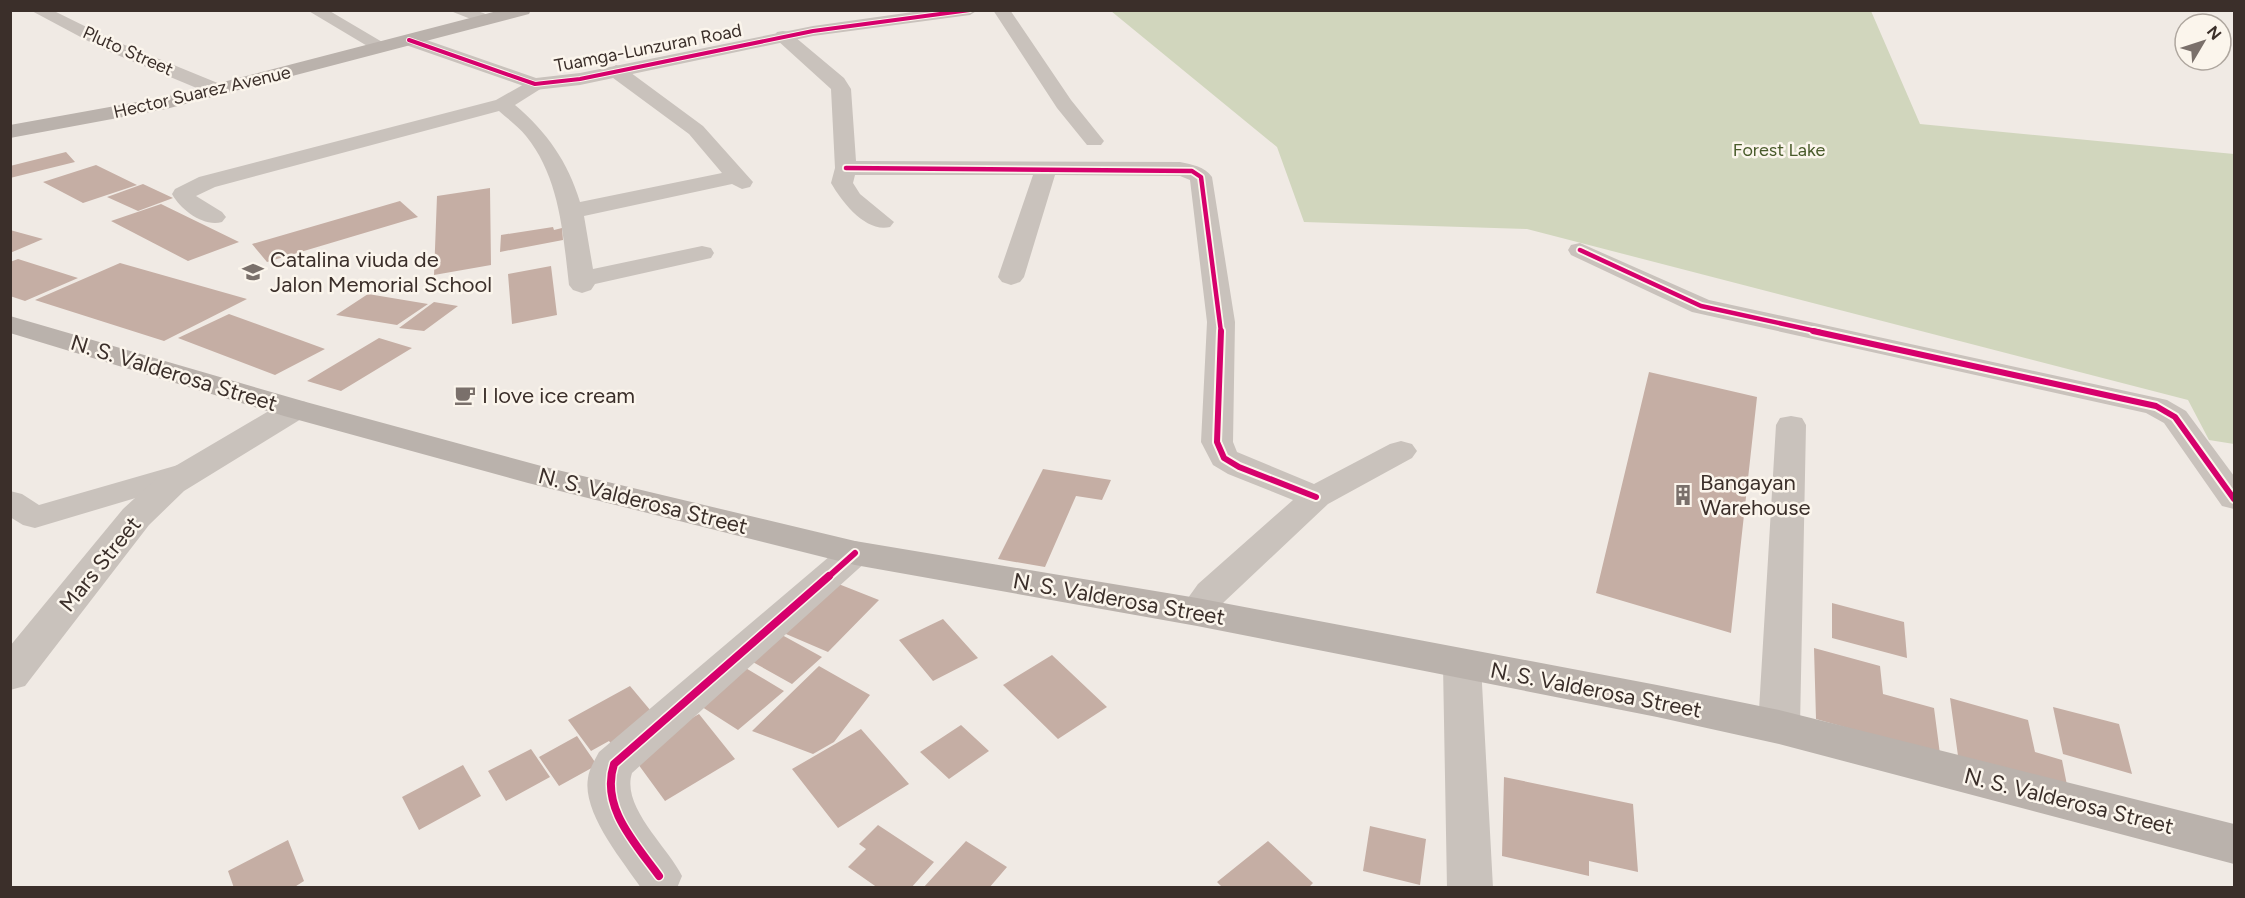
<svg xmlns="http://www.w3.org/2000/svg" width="2245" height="898" viewBox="0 0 2245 898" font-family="Figtree,sans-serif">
	<rect width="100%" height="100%" fill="#f0eae4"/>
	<!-- green -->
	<path fill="#d1d6bd" d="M1111,11H1871L1920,124L2234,154V444L2209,440L2188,400L1527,229L1304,222L1277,147Z"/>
	<!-- building -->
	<path fill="#c5aea4" d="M66,152L75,162L10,178V166Z
		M96,165L137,185L83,203L43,182Z
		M143,184L173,198L138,211L107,197Z
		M490,188L491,265L434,275L437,196Z
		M400,201L418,217L267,262L252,244Z
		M161,204L239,242L188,261L111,221Z
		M553,227L554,230L562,228L563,240L500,252L501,235Z
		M10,230L43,239L10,253Z
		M18,259L78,278L25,301L10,296V262Z
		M120,263L247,299L164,341L35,300Z
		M551,266L557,315L512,324L508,274Z
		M368,294L428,304L397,325L336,315Z
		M434,302L458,306L424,331L399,328Z
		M229,314L325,349L275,375L178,338Z
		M379,338L412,348L341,391L307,381Z
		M1649,372L1757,397L1731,633L1596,593Z
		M1043,469L1111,480L1102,500L1076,496L1045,567L998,559Z
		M831,581L879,600L828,652L779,631Z
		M1832,603L1904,622L1907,658L1832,638Z
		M943,619L978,658L933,681L899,640Z
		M782,635L822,657L792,684L751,661Z
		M1814,648L1880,666L1883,694L1934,708L1940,754L1816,719Z
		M1052,655L1107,707L1058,739L1003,685Z
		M819,666L870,695L834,742L813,754L752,731Z
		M744,667L784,691L738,730L699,705Z
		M630,686L661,723L615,749L609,741L591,751L568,720Z
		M1950,698L2028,720L2035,752L2062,760L2069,795L1959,763Z
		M2053,707L2119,724L2132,774L2063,754Z
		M699,714L735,759L665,801L630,753Z
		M961,725L989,751L949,779L920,752Z
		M861,729L909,784L838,828L792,769Z
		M577,736L597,765L559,786L539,757Z
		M531,749L550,777L506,801L488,771Z
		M463,765L481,796L419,830L402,797Z
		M1504,777L1633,804L1638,872L1589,861V876L1502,856Z
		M878,825L934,862L911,888H878L848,867L866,849L859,844Z
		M1370,826L1426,839L1420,885L1363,871Z
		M288,840L304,881L293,888H234L228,871Z
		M966,841L1007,867L989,888H923Z
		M1268,841L1313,883L1308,888H1223L1217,882Z"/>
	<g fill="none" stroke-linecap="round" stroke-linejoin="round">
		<!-- minor -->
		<path fill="#c9c2bc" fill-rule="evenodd" d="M30,10H52L115,41L225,86L228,90L218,96L211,94L103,49Z
			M307,10H328L389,46L380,51L374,50Z
			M448,10C463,10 484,8 494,20L486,25Z
			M993,10H1010L1071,100L1104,141L1101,145H1087L1057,108Z
			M783,31L789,32L844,78L851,89L856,161L1180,162C1193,165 1204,166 1212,177L1235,322L1233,442L1237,452L1314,484L1390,444L1401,441L1412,444L1417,451L1412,458L1328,504L1224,602C1212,619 1206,628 1184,621L1178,612L1198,584L1293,500L1228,474L1213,465L1201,442L1207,322L1190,180L1180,176L1055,175L1024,277L1020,282L1011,285L1002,282L998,277L1033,175H855L853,183L860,194L894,222L890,227C866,233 842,202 831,183L835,168L831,89L777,40L774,36L777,32Z
			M616,65L623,67L703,126L753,182L750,187L742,189L732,184L584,216L593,269L702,246L711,248L714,253L711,258L595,284L591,290L582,293L573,290L569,285C563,234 560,178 526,136C519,127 508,119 499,111L215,187L196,196L222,212L226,217L222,222C203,227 181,210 172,194L175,189L199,177L496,100L535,78L542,80L544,84L542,88L515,105C547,132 568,162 580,202L722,173L689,134L609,75L607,71Z
			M1580,243L1709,300L2167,400L2186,411L2234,476V509L2222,506L2164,423L2146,413L1692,312L1571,255L1568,250L1571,245Z
			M1791,416L1802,418L1806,425L1800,727L1794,738L1779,743L1764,738L1758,727L1776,425L1780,418Z
			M185,463L196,466L201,473L196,480L35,528L23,525L10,517V491L22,494L39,505Z
			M855,541L867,545L873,553L867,561L632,773C621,807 668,847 682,876L677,888H641C622,860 582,813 588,778C589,769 595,760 599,752L843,545Z
			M1462,651L1476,655L1481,665L1493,888H1447L1443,665L1448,655Z"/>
		<!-- tertiary -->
		<path fill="#c9c2bc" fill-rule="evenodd" d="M927,10H978L970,15L813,36L580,85L535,90L403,44L400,40L409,35L415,36L536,78L580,73L813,26Z
			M295,400L306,402L311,409L306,416L184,491L149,525L25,686L10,690V646L123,509L160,475L284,402Z"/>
		<!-- secondary -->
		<path fill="#bab2ac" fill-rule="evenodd" d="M501,10H531L529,14L166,109L10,138V125L165,97Z
			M10,316L306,402L545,467L855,541L1197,598L1657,685L1779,710L2234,824V864L1779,744L1657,717L1197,626L855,565L528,483L284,416L10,333Z"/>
		<defs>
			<path id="cycleway-far3" d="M409,40L535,84L580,79L813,31L970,10"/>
			<path id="cycleway-far2" d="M846,168L1192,171L1201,177L1221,332
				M1580,250L1701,306L1820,332"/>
			<path id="cycleway-far1" d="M1221,331L1217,442L1224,458L1239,467L1316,497
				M1813,331L2156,406L2175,417L2234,499
				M827,578L855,553"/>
			<path id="cycleway" d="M659,876C635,843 600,807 614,764L829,576"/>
		</defs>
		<!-- cycleway-far3 casing -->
		<use href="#cycleway-far3" stroke="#fbf5ec" stroke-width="6"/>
		<!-- cycleway-far2 casing -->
		<use href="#cycleway-far2" stroke="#fbf5ec" stroke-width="8"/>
		<!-- cycleway-far1 casing -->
		<use href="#cycleway-far1" stroke="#fbf5ec" stroke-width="10"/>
		<!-- cycleway casing -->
		<use href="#cycleway" stroke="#fbf5ec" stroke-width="11"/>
		<!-- cycleway-far3 -->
		<use href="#cycleway-far3" stroke="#d6006c" stroke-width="4"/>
		<!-- cycleway-far2 -->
		<use href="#cycleway-far2" stroke="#d6006c" stroke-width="4.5"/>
		<!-- cycleway-far1 -->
		<use href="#cycleway-far1" stroke="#d6006c" stroke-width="6"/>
		<!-- cycleway -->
		<use href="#cycleway" stroke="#d6006c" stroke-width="8"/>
	</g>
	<!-- icons -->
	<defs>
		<symbol id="school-bare" viewBox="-9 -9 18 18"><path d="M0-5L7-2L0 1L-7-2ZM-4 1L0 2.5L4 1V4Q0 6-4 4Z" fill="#7a706b" stroke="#fbf5ec" stroke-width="2.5" paint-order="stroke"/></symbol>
		<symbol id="cafe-bare" viewBox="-9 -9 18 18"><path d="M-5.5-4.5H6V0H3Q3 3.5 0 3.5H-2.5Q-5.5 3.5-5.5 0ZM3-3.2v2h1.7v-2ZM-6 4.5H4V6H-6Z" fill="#7a706b" stroke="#fbf5ec" stroke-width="2.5" paint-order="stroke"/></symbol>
		<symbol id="building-bare" viewBox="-9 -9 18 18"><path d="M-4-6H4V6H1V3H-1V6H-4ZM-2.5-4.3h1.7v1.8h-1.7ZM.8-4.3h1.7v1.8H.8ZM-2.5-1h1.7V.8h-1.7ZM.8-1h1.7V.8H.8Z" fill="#7a706b" stroke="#fbf5ec" stroke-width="2.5" paint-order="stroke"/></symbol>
	</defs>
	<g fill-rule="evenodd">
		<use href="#school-bare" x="238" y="257" width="30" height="30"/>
		<use href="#cafe-bare" x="450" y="380" width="30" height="30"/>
		<use href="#building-bare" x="1668" y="480" width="30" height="30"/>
	</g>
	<g text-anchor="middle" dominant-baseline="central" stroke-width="5" stroke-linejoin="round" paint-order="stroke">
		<!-- far-street labels -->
		<g font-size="18" fill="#3b2f2a" stroke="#fbf5ec">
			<text transform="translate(648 48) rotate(-11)">Tuamga-Lunzuran Road</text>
			<text transform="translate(128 51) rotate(24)">Pluto Street</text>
			<text transform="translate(202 92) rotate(-13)">Hector Suarez Avenue</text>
		</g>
		<!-- far-park labels -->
		<g font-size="18" fill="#495b2b" stroke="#fbf5ec">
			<text x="1779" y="150">Forest Lake</text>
		</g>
		<!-- poi labels -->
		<g font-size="22" fill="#3b2f2a" stroke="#fbf5ec" text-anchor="start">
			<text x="270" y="259">Catalina viuda de<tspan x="270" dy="25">Jalon Memorial School</tspan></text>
			<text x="482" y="395">I love ice cream</text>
			<text x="1700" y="482">Bangayan<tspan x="1700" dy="25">Warehouse</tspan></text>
		</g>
		<!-- street labels -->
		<g font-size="22" fill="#3b2f2a" stroke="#fbf5ec">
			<text transform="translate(174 373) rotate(17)">N. S. Valderosa Street</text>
			<text transform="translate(643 501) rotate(14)">N. S. Valderosa Street</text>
			<text transform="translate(100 564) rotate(-51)">Mars Street</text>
			<text transform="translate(1119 599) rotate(10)">N. S. Valderosa Street</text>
			<text transform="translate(1596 690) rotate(11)">N. S. Valderosa Street</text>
			<text transform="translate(2069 801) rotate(14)">N. S. Valderosa Street</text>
		</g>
	</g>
	<!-- border -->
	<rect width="2245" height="898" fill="none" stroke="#3b2f2a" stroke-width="24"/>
	<!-- north arrow -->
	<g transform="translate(2203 42) rotate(51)"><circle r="28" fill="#fbf5ec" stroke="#aea69e" stroke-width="1.5"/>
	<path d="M0-4.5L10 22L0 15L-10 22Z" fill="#7a706b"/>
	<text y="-9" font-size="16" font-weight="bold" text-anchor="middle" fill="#3b2f2a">N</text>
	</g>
</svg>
